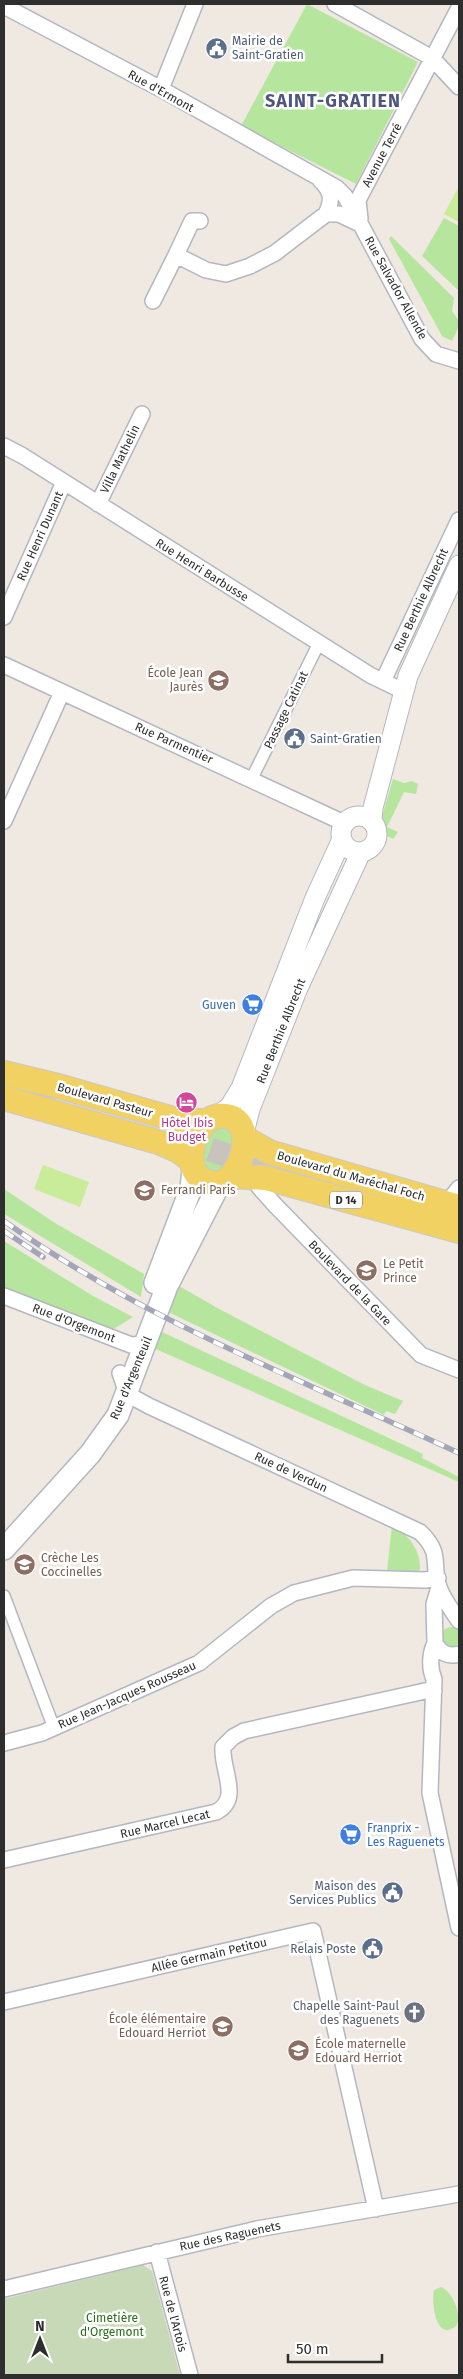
<svg xmlns="http://www.w3.org/2000/svg" width="463" height="2379" viewBox="0 0 463 2379" font-family="'Fira Sans',sans-serif">
	<rect width="100%" height="100%" fill="#efe9e1"/>
	<!-- green -->
	<path fill="#b6e59e" d="M307,4L418,62L356,184L241,126Z
		M444,218L459,226V291L422,256Z
		M391,236L454,298L452,311L459,321V326L452,341L442,336L389,239Z
		M393,779L404,783L412,781L418,784L416,794L404,792L387,827L398,832L393,839L387,836L385,825L381,820Z
		M214,1127L231,1130C233,1145 230,1171 211,1174L200,1159L210,1132Z
		M4,1189L55,1223L144,1274L141,1297L4,1214Z
		M4,1241L93,1296L133,1317L112,1330L4,1288Z
		M179,1286L221,1310L365,1385L403,1401L395,1414L386,1411L384,1415L166,1311Z
		M160,1331L423,1454L422,1458L459,1477V1482L151,1347Z
		M392,1526C409,1534 421,1551 420,1570L414,1573L387,1571Z
		M441 1637a10 10 0 1 1 20 0a10 10 0 1 1-20 0Z
		M441,2287C452,2291 463,2315 456,2326C436,2343 431,2302 434,2290Z"/>
	<!-- cemetery -->
	<path fill="#c8d9b8" d="M143,2265L152,2271L180,2375H4V2299Z"/>
	<!-- pitch -->
	<path fill="#c9ec9a" d="M459,186V222L444,214Z
		M43,1165L89,1182L80,1207L34,1189Z"/>
	<g fill="none" stroke-linecap="round" stroke-linejoin="round">
		<!-- primary-tunnel -->
		<path stroke="#c8c4bd" stroke-width="24" stroke-dasharray="24 12" stroke-linecap="butt" d="M176,1138L265,1168"/>
		<defs>
			<path id="pedestrian" d="M252,778L319,643
				M4,1596L54,1728"/>
			<path id="minor" d="M335,4L432,58L459,87
				M4,6L161,89L337,188L345,196L361,225L422,339L436,354L459,361
				M161,89L195,4
				M320,180C332,192 333,199 326,214
				M360,219L358,200L459,8
				M176,255L192,221H200
				M153,301L176,255L206,270L226,274L250,266L275,253L326,214H339L360,224
				M4,446L23,456L370,675L403,691
				M98,504L142,414
				M4,617L64,482
				M4,665L344,823
				M383,681L459,520
				M4,821L62,692
				M258,1177L259,1187L275,1205L421,1355L459,1370
				M446,1204L459,1188
				M4,1296L131,1345L146,1344
				M120,1373L127,1394L149,1406L420,1532C443,1554 431,1563 439,1587C443,1599 452,1610 459,1621
				M439,1587L434,1604L435,1643C440,1653 448,1657 459,1654
				M435,1643C430,1653 429,1668 434,1679L430,1793L459,1928
				M4,1743L42,1733L199,1663L271,1606L294,1593L353,1578L425,1580L438,1578
				M4,1860L216,1812C242,1799 221,1770 223,1747L233,1737L244,1731L425,1691H434
				M4,2002L313,1931L376,2209
				M157,2252L190,2375
				M4,2289L257,2229L459,2194"/>
			<path id="tertiary" d="M341 834a18 18 0 1 1 36 0a18 18 0 1 1-36 0Z
				M372,820L373,808L408,676L459,565
				M218,1116L230,1106L241,1088L315,898L342,839
				M244,1133L250,1109L298,988L361,852"/>
			<path id="secondary" d="M155,1283L191,1188L193,1170
				M4,1549L90,1454L118,1415L167,1286L220,1183"/>
			<path id="primary" d="M4,1073L58,1086L177,1120L206,1121
				M4,1098L158,1142L177,1150L191,1160
				M218,1116C262,1112 242,1182 218,1183C177,1185 189,1122 218,1116Z
				M245,1138L269,1152L459,1207
				M232,1176L266,1178L459,1231"/>
		</defs>
		<!-- pedestrian casing -->
		<use href="#pedestrian" stroke="#b4b7c1" stroke-width="14"/>
		<!-- minor casing -->
		<use href="#minor" stroke="#b4b7c1" stroke-width="18"/>
		<!-- tertiary casing -->
		<use href="#tertiary" stroke="#b4b7c1" stroke-width="21"/>
		<!-- secondary casing -->
		<use href="#secondary" stroke="#b4b7c1" stroke-width="24"/>
		<!-- primary casing -->
		<use href="#primary" stroke="#c9c9c9" stroke-width="26"/>
		<!-- pedestrian -->
		<use href="#pedestrian" stroke="#fff" stroke-width="11"/>
		<!-- minor -->
		<use href="#minor" stroke="#fff" stroke-width="15"/>
		<!-- tertiary -->
		<use href="#tertiary" stroke="#fff" stroke-width="19"/>
		<!-- secondary -->
		<use href="#secondary" stroke="#fff" stroke-width="21"/>
		<!-- primary -->
		<use href="#primary" stroke="#f2d163" stroke-width="24"/>
		<defs>
			<path id="rail" d="M4,1221C144,1321 305,1381 459,1453
				M4,1231L43,1257"/>
		</defs>
		<!-- rail casing -->
		<use href="#rail" stroke="#a3a6b8" stroke-width="5.5"/>
		<!-- rail -->
		<use href="#rail" stroke="#fff" stroke-width="4" stroke-dasharray="11" stroke-linecap="butt"/>
	</g>
	<!-- icons -->
	<defs>
		<symbol id="civic-disc" viewBox="-11 -11 22 22"><circle r="9.5" fill="#5c6f8a" stroke="#fff"/><path d="M-.6-6.5H3V-4.5H.6V-3L4-1V1h2V6H-6V1h2V-1L-.6-3ZM-1.2 2.5V6h2.4V2.5Z" fill="#fff"/></symbol>
		<symbol id="school-disc" viewBox="-11 -11 22 22"><circle r="9.5" fill="#8d6e63" stroke="#fff"/><path d="M0-5L7-2L0 1L-7-2ZM-4 1L0 2.5L4 1V4Q0 6-4 4Z" fill="#fff"/></symbol>
		<symbol id="supermarket-disc" viewBox="-11 -11 22 22"><circle r="9.5" fill="#3f7fe0" stroke="#fff"/><path d="M-6-5.5h2.5l.6 2H6L4.5 2H-2.5L-4.4-4H-6ZM-1.5 3.2a1.3 1.3 0 1 0 .1 0ZM3 3.2a1.3 1.3 0 1 0 .1 0Z" fill="#fff"/></symbol>
		<symbol id="hotel-disc" viewBox="-11 -11 22 22"><circle r="9.5" fill="#d1479c" stroke="#fff"/><path d="M-6-4.5h1.5V1H6V5H4.5V3h-9V5H-6ZM-4 0a1.8 1.8 0 1 1 3.6 0ZM.5 0V-2.5h3Q6-2.5 6 0Z" fill="#fff"/></symbol>
		<symbol id="church-disc" viewBox="-11 -11 22 22"><circle r="9.5" fill="#6b7280" stroke="#fff"/><path d="M-1.2-6h2.4v3.5h3.3v2.4h-3.3V6h-2.4V-.1h-3.3v-2.4h3.3Z" fill="#fff"/></symbol>
	</defs>
	<g fill-rule="evenodd">
		<use href="#civic-disc" x="204" y="36" width="25" height="25"/>
		<use href="#school-disc" x="206" y="668" width="25" height="25"/>
		<use href="#civic-disc" x="282" y="726" width="25" height="25"/>
		<use href="#supermarket-disc" x="240" y="992" width="25" height="25"/>
		<use href="#hotel-disc" x="174" y="1090" width="25" height="25"/>
		<use href="#school-disc" x="132" y="1178" width="25" height="25"/>
		<use href="#school-disc" x="354" y="1258" width="25" height="25"/>
		<use href="#school-disc" x="12" y="1552" width="25" height="25"/>
		<use href="#supermarket-disc" x="338" y="1822" width="25" height="25"/>
		<use href="#civic-disc" x="380" y="1880" width="25" height="25"/>
		<use href="#civic-disc" x="360" y="1936" width="25" height="25"/>
		<use href="#church-disc" x="402" y="2000" width="25" height="25"/>
		<use href="#school-disc" x="210" y="2014" width="25" height="25"/>
		<use href="#school-disc" x="286" y="2038" width="25" height="25"/>
	</g>
	<g text-anchor="middle" dominant-baseline="central" stroke-width="5" stroke-linejoin="round" paint-order="stroke">
		<!-- shield labels -->
		<rect fill="#fff" stroke="#6d6d6d" stroke-width="1" x="330" y="1191.5" width="32" height="17" rx="4"/>
		<g font-size="11" font-weight="bold" fill="#2e2e2e">
			<text x="346" y="1200">D 14</text>
		</g>
		<!-- service labels -->
		<g font-size="12" fill="#4e5e75" stroke="#fff" text-anchor="start">
			<text x="232" y="41">Mairie de<tspan x="232" dy="14">Saint-Gratien</tspan></text>
			<text x="310" y="739">Saint-Gratien</text>
			<text x="376" y="1886" text-anchor="end">Maison des<tspan x="376" dy="14">Services Publics</tspan></text>
			<text x="356" y="1949" text-anchor="end">Relais Poste</text>
		</g>
		<!-- street labels -->
		<g font-size="12" fill="#2e2e2e" stroke="#fff">
			<text transform="translate(161 91) rotate(29)">Rue d'Ermont</text>
			<text transform="translate(382 155) rotate(-62)">Avenue Terré</text>
			<text transform="translate(396 288) rotate(61)">Rue Salvador Allende</text>
			<text transform="translate(120 459) rotate(-64)">Villa Mathelin</text>
			<text transform="translate(40 536) rotate(-66)">Rue Henri Dunant</text>
			<text transform="translate(202 570) rotate(32)">Rue Henri Barbusse</text>
			<text transform="translate(421 600) rotate(-65)">Rue Berthie Albrecht</text>
			<text transform="translate(286 710) rotate(-64)">Passage Catinat</text>
			<text transform="translate(174 743) rotate(24)">Rue Parmentier</text>
			<text transform="translate(281 1031) rotate(-68)">Rue Berthie Albrecht</text>
			<text transform="translate(105 1100) rotate(16)">Boulevard Pasteur</text>
			<text transform="translate(351 1176) rotate(16)">Boulevard du Maréchal Foch</text>
			<text transform="translate(350 1283) rotate(46)">Boulevard de la Gare</text>
			<text transform="translate(74 1323) rotate(21)">Rue d'Orgemont</text>
			<text transform="translate(131 1378) rotate(-67)">Rue d'Argenteuil</text>
			<text transform="translate(291 1472) rotate(25)">Rue de Verdun</text>
			<text transform="translate(127 1695) rotate(-24)">Rue Jean-Jacques Rousseau</text>
			<text transform="translate(165 1824) rotate(-13)">Rue Marcel Lecat</text>
			<text transform="translate(209 1955) rotate(-13)">Allée Germain Petitou</text>
			<text transform="translate(230 2236) rotate(-12)">Rue des Raguenets</text>
			<text transform="translate(173 2314) rotate(75)">Rue de l'Artois</text>
		</g>
		<!-- education labels -->
		<g font-size="12" fill="#785e54" stroke="#fff" text-anchor="start">
			<text x="203" y="673" text-anchor="end">École Jean<tspan x="203" dy="14">Jaurès</tspan></text>
			<text x="161" y="1190">Ferrandi Paris</text>
			<text x="383" y="1264">Le Petit<tspan x="383" dy="14">Prince</tspan></text>
			<text x="41" y="1558">Crèche Les<tspan x="41" dy="14">Coccinelles</tspan></text>
			<text x="206" y="2019" text-anchor="end">École élémentaire<tspan x="206" dy="14">Edouard Herriot</tspan></text>
			<text x="315" y="2044">École maternelle<tspan x="315" dy="14">Edouard Herriot</tspan></text>
		</g>
		<!-- shop labels -->
		<g font-size="12" fill="#366cbe" stroke="#fff" text-anchor="end">
			<text x="236" y="1005">Guven</text>
			<text x="367" y="1828" text-anchor="start">Franprix -<tspan x="367" dy="14">Les Raguenets</tspan></text>
		</g>
		<!-- hotel labels -->
		<g font-size="12" fill="#b23c85" stroke="#fff">
			<text x="187" y="1123">Hôtel Ibis<tspan x="187" dy="14">Budget</tspan></text>
		</g>
		<!-- worship labels -->
		<g font-size="12" fill="#5b616d" stroke="#fff" text-anchor="end">
			<text x="399" y="2006">Chapelle Saint-Paul<tspan x="399" dy="14">des Raguenets</tspan></text>
		</g>
		<!-- park labels -->
		<g font-size="12" fill="#2c6e1b" stroke="#fff">
			<text x="112" y="2318">Cimetière<tspan x="112" dy="14">d'Orgemont</tspan></text>
		</g>
		<!-- district labels -->
		<g font-size="18" font-weight="bold" letter-spacing="1" fill="#4d5680" stroke="#fff">
			<text x="333" y="101">SAINT-GRATIEN</text>
		</g>
	</g>
	<!-- border -->
	<rect width="463" height="2379" fill="none" stroke="#2e2e2e" stroke-width="10"/>
	<!-- north arrow -->
	<g transform="translate(40 2339)" stroke="#ffffff" stroke-width="4" paint-order="stroke">
	<path d="M0-4L9 19L0 12L-9 19Z" fill="#2e2e2e"/>
	<text y="-8" font-size="14" font-weight="bold" text-anchor="middle" fill="#2e2e2e">N</text>
	</g>
	<!-- scale -->
	<path d="M288 2354v8h94v-8" fill="none" stroke="#2e2e2e" stroke-width="2.5"/>
	<text x="296" y="2354" font-size="15" fill="#2e2e2e" stroke="#ffffff" stroke-width="4" paint-order="stroke">50 m</text>
</svg>
